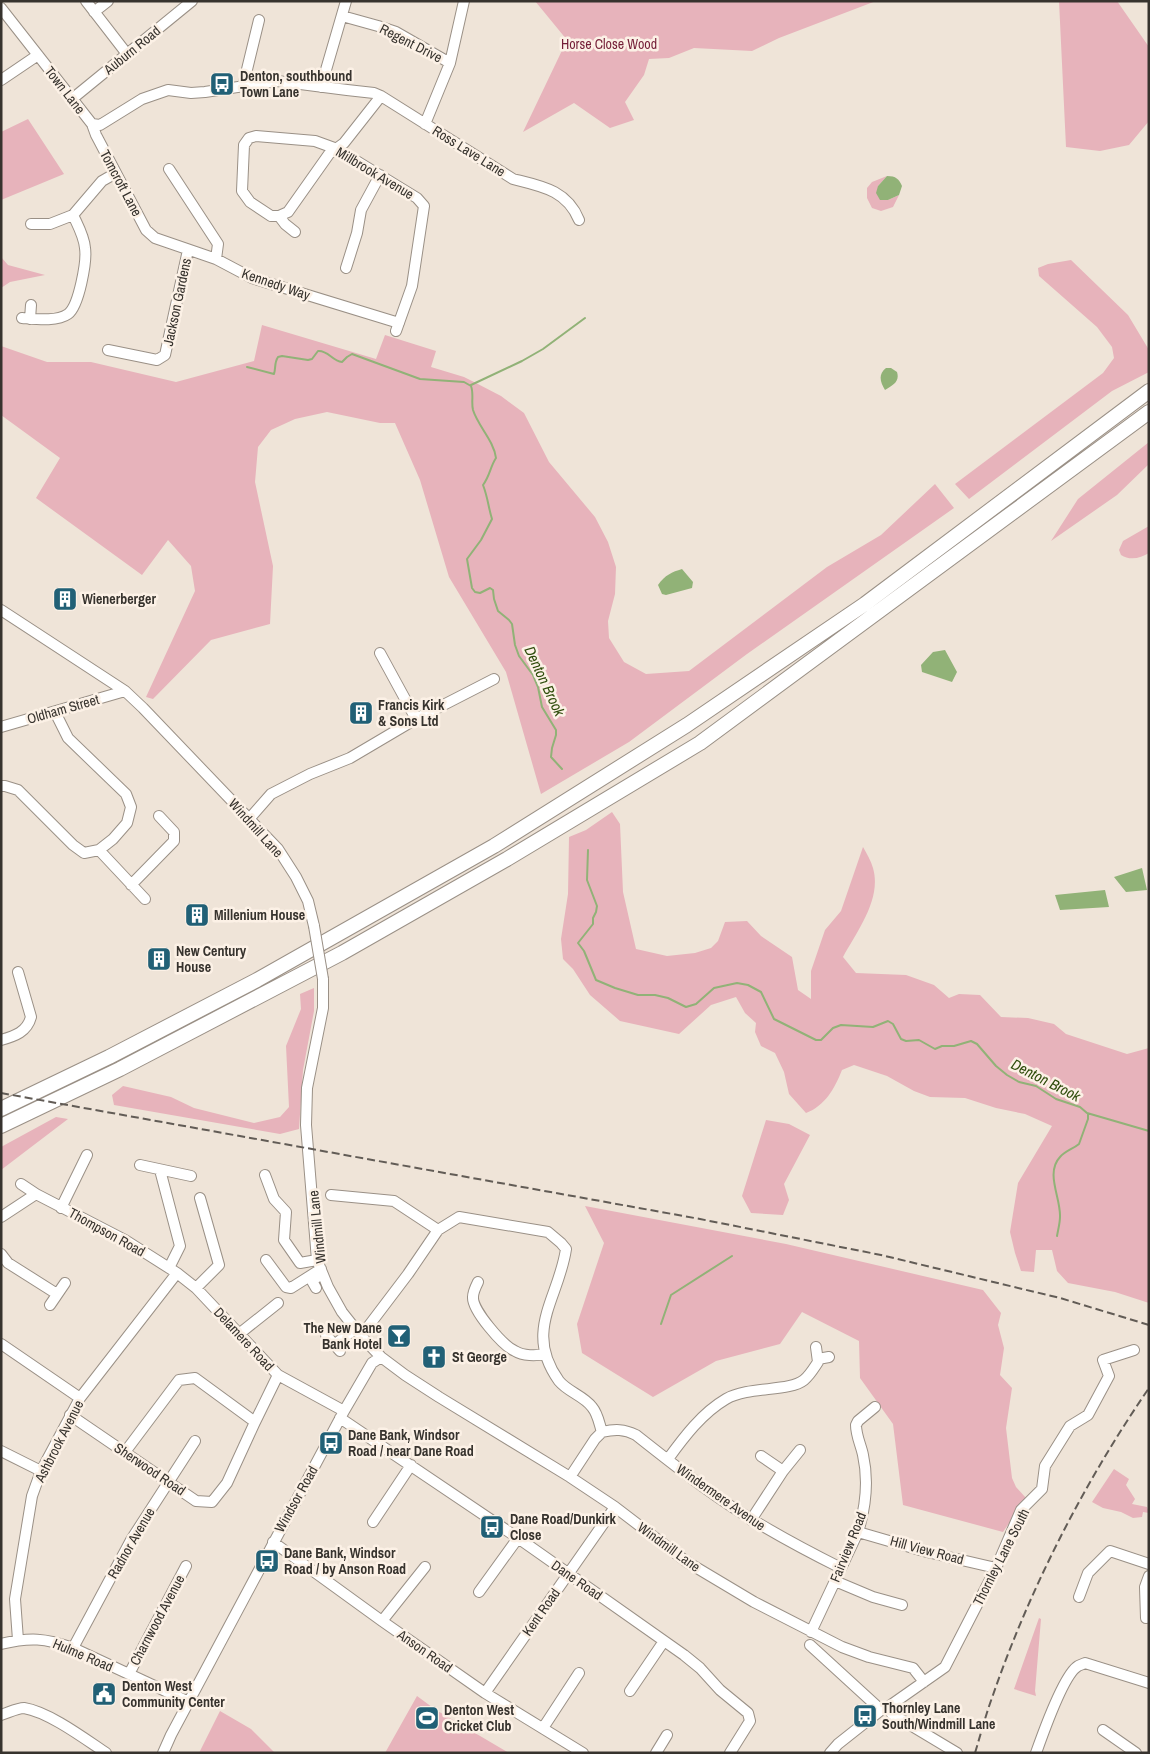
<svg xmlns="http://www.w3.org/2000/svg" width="1150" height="1754" viewBox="0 0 1150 1754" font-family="'Archivo Narrow',sans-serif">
	<rect width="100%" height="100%" fill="#efe4d8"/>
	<!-- green -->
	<path fill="#e7b3bb" d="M535,1H876L779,38L752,51L694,48L669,58L649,59L644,75L625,102L634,120L610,128L574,103L523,132L567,40Z
		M1059,1H1117L1149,47V121L1129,145L1100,151L1066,147Z
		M28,119L64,174L1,200V132Z
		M887,176L878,186L888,200L899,195L893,207L881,211L872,208L867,198V188L872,182Z
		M1,257L8,265L45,275L10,282L1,288Z
		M1071,260L1128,315L1149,350V372L1112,391L969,499L955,484L1103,373L1114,358L1112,347L1097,327L1039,276L1038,268L1048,264Z
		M262,325L376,359L385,335L436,351L431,367L464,377L474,382L501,396L524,413L549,462L595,517L608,542L616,567L615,594L608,621L609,638L624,662L646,674L689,671L827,567L881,535L935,484L954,508L747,654L629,742L541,794L506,672L449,577L420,480L395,423H380L327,412L295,419L271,430L258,447L255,482L273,566L270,624L211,640L153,699L146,697L195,591L191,566L168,540L142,575L36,498L60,458L1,415V346L47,362H91L176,382L254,361Z
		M1149,442V464L1117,495L1051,541L1078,499Z
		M1149,526V553C1141,558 1130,561 1121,555L1119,550L1123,541Z
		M612,812L620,824L623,892L636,949L667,956L695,953L711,948L718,941L725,922L747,921L761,936L792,957L798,990L811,999V971L825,930L841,911L863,847C867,854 871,861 873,868C882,899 857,931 843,957L856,973L906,975L934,985L949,998L959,994L980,995L1001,1017L1028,1018L1054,1024L1066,1034L1127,1054L1149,1048V1303L1115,1292L1068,1283L1057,1271L1052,1250H1036L1034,1272L1021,1271L1015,1253L1010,1232L1018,1183L1052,1126L1025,1114L996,1108L965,1098L930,1097L914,1091L887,1076L854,1065L842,1070C835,1088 825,1106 806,1113L789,1094L784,1072L775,1053L761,1046L755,1032L756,1023L745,1013L736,997L711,1005L679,1034L620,1021L590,995L573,969L563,959L561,939L568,894L569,837L586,830Z
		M314,988V1011L303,1070L299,1129L280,1134L114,1105L112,1095L123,1086L171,1097L194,1108L254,1123L280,1117L289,1107L286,1046L301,1009L300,994Z
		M56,1117L68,1119L1,1170V1147Z
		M766,1120L789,1124L810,1135L784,1184L789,1200L783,1215L751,1213L742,1196Z
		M585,1206L786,1244L983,1290L1001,1313L998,1325L1004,1348L1000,1375L1012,1388L1006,1428L1012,1478L1016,1487L1026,1498L1003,1532L903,1505L893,1424L860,1378L859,1341L802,1312L780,1344L716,1361L653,1397L582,1353L577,1324L604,1243Z
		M1114,1469L1129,1479L1126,1485L1135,1499L1132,1504L1147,1507L1149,1513L1143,1512L1142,1517L1133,1518L1121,1512L1103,1508L1092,1502Z
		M1039,1618L1041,1619L1035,1691L1036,1696L1014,1689Z
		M417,1696L436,1710L509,1753H385Z
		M220,1711L251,1729L275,1753H199Z"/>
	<!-- water -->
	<path fill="#91b277" d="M887,176C896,176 899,179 902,186L899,195L888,200H880L876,193L878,186Z
		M886,368H891L897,372C900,382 893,385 885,390C880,382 878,374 886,368Z
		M682,569L693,582L692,588L666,595L662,594L658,585C665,575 672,572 682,569Z
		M945,650L957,672L952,682L922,672L921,665L933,652Z
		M1142,868L1147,890L1126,892L1114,877Z
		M1105,890L1109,907L1060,910L1055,895Z"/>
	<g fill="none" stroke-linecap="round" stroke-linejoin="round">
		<!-- stream -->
		<path stroke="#91b277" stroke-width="2" d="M247,367L274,374C276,368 274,363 278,357L282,356L308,360L312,359L318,351C328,350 332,361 342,362L347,357L352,354L420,379L464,382L471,386C474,394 471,402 473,410C478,426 494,441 496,458C490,467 490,476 483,485C488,498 488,506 492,519L481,540L467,559L472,588L475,592L480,593L490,588L493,590L494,599L498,611L509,620L512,624L515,645L519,656L533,675L538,687L542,707L556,730V735L552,748L551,757L562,769
			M471,385L522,361L543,349L585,318
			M588,850L587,880L597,906L596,912L593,918V924L578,943L584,951L596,980L615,988L638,995H655L668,998L686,1007L696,1004L714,988L737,983L748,985L761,992L774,1019L816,1040H821L833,1028L841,1025L873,1027L888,1021L893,1024L901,1039L906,1041L919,1040L935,1049L942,1046H954L971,1041L977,1044L996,1066L1007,1075L1019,1082L1036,1086L1056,1099L1080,1107L1087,1113L1149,1131
			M1057,1236C1058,1230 1060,1223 1060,1217C1061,1198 1045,1173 1060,1157C1065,1151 1073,1149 1079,1144L1088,1119V1114
			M661,1324L671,1295L732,1256"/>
		<defs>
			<path id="minor" d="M86,1L127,54
				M1,8L92,124L100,125L142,99L168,90L191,93L205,92L277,81L347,90L374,93L381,96L513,179C541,186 567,190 579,220
				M94,12L108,1
				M342,16L378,26L396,32L450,63
				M1,80L38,55
				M243,86L259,20
				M321,87L346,1
				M381,96L344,143L329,154L288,212L279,216H271L250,202L242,191L244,145L249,138L256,136L315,141L337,149L417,198L424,206L412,286L396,331
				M72,99L192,1
				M92,124L96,135L146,230L155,238L216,259L252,278L399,323
				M425,124L450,63L464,1
				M169,169L218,244L216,259
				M279,216L285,224L295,232
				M31,224H50L73,215
				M346,268L357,233L361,210L380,175
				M22,318C35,319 57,322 68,314C79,306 87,261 85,248C84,236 78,226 73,215L102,181L116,173
				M30,319L31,305
				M108,350L157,360L165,355L188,250
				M1,610L125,691L143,708L278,849L296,877L308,901L314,926
				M380,653L416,719
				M1,727L125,691
				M1,786H5L18,790L73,845L84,853L99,850L113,839L127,823L131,807L126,794L68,738L55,712
				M249,819L271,794L310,774L350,758L416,719L494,679
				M99,850L145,899
				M131,885L174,841V832L159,816
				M323,979V1008L307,1088L306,1125L317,1260L328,1287L342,1312L361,1336L381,1357L405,1375L439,1397L570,1477L615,1507L687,1562L754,1602L842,1647L869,1657L913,1668L924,1682
				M1,1040C15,1036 27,1032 31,1017L18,972
				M140,1165L191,1176
				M160,1170L180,1246L169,1268
				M265,1175L274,1199L286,1212L284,1240L300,1263L317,1260
				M21,1184L36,1194L125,1240L177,1273L196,1288L278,1375L344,1411
				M331,1195L394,1201L438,1230
				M61,1208L87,1155
				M1,1217L36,1194
				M1,1254L8,1263L57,1294
				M266,1260L286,1287L291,1288L321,1269
				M478,1282C476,1286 473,1292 473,1297C472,1310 503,1346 515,1351C523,1356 536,1356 545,1354
				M196,1288L219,1265L200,1198
				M316,1288L312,1281L320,1275
				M50,1305L65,1283
				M239,1334L278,1303
				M326,1335L340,1351
				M361,1336L408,1274L438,1230L459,1217L548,1232L561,1243L566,1249C559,1298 523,1331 559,1381C568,1392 584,1396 592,1407C598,1414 599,1423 602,1432L595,1439L570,1477
				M1,1344L80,1398
				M334,1345L355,1329
				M818,1359L829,1357
				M70,1415L196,1501L212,1502L227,1483L255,1422L278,1375
				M340,1418L518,1538L684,1655L700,1668L720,1690L748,1713L750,1721L730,1753
				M602,1432C615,1429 624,1429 636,1435C660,1454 684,1473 709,1491C750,1521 795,1545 841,1568
				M1,1451L41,1471
				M125,1452L179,1380L195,1378L255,1422
				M761,1456L783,1471
				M668,1459C684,1437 702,1413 726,1399C749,1386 789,1392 804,1380C810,1375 814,1368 818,1362L816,1347
				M751,1520L783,1471L800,1450
				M373,1522L411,1465
				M858,1532L927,1552L996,1568
				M273,1542L382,1621L485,1693L583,1753
				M835,1581L873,1597L902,1605
				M479,1592L518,1538
				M1079,1597L1088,1573L1110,1551L1149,1564
				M1146,1618L1145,1587L1149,1576
				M382,1621L425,1567
				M811,1632L858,1532C866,1506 869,1482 863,1455C861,1445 856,1436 856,1425L858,1421L875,1407
				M18,1640L15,1599L32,1496L41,1471L80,1398L177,1273
				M1,1644C30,1637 45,1638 73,1648L189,1702
				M810,1645L881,1710
				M73,1648L131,1540L195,1441
				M129,1674L186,1566
				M630,1691L664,1641
				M485,1693L615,1507
				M888,1707L892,1714L957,1753
				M1,1715C8,1713 17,1708 24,1708C49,1712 85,1739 106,1753
				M543,1728L579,1673
				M1103,1730L1136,1753
				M163,1753L171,1735L344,1411L372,1363L381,1357
				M656,1753L667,1735
				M830,1753L838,1744L881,1710L888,1707L945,1667L996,1568L1021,1510L1042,1489L1045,1466L1070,1426L1088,1415L1109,1376L1103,1360L1134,1350
				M1036,1753C1042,1736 1064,1674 1078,1666C1080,1665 1083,1664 1085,1663L1149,1683"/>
			<path id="highway" d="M1,1109L109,1057L257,980L494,846L687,725L865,604L1149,391
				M1,1126L120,1069L342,953L507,859L700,743L1149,412"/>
		</defs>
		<!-- minor casing -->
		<use href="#minor" stroke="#9a9086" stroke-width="12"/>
		<!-- highway casing -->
		<use href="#highway" stroke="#9a9086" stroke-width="16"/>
		<!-- minor -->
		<use href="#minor" stroke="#fff" stroke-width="10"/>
		<!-- highway -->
		<use href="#highway" stroke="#fff" stroke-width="14"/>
		<!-- rail -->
		<path stroke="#625c56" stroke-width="2" stroke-dasharray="8 4" stroke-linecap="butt" d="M1,1093L700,1219L881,1255L1060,1298L1149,1325
			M975,1753C981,1733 986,1714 993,1695C1030,1588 1085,1481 1149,1388"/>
		<defs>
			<path id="minor-bridge" d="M314,926L323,979"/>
		</defs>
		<!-- minor-bridge casing -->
		<use href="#minor-bridge" stroke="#9a9086" stroke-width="12" stroke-linecap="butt"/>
		<!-- minor-bridge -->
		<use href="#minor-bridge" stroke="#fff" stroke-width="10"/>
	</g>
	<!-- icons -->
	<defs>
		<symbol id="bus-square" viewBox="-11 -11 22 22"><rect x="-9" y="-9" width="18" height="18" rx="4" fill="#216076" stroke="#fcf1e6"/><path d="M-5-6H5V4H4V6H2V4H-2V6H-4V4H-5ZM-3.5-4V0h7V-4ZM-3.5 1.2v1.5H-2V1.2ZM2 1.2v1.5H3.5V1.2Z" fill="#fff"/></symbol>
		<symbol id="building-square" viewBox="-11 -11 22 22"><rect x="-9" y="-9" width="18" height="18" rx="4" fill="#216076" stroke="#fcf1e6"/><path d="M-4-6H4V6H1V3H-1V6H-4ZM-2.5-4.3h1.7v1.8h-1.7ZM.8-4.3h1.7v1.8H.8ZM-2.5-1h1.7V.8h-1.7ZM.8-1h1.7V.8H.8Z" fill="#fff"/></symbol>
		<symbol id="bar-square" viewBox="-11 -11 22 22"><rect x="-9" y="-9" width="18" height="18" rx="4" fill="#216076" stroke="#fcf1e6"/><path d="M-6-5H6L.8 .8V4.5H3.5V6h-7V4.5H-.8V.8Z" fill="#fff"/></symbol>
		<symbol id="church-square" viewBox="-11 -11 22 22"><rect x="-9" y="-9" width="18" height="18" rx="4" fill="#216076" stroke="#fcf1e6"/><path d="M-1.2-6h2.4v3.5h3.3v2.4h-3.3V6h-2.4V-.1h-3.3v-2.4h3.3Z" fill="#fff"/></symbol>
		<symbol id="civic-square" viewBox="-11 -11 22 22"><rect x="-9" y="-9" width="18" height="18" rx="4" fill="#216076" stroke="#fcf1e6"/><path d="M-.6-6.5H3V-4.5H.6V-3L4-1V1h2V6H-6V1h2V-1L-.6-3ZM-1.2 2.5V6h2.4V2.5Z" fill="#fff"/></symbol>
		<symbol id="stadium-square" viewBox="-11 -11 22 22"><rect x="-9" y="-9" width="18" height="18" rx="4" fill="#216076" stroke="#fcf1e6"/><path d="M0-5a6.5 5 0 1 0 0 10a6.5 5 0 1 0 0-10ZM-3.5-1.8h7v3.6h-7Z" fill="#fff"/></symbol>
	</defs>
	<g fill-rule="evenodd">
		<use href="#bus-square" x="208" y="70" width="28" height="28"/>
		<use href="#building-square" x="51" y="585" width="28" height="28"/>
		<use href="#building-square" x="347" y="699" width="28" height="28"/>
		<use href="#building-square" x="183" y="901" width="28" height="28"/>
		<use href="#building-square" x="145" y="945" width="28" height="28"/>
		<use href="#bar-square" x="385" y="1322" width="28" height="28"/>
		<use href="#church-square" x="420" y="1343" width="28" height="28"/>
		<use href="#bus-square" x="317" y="1429" width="28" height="28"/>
		<use href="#bus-square" x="478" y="1513" width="28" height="28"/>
		<use href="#bus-square" x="253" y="1547" width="28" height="28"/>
		<use href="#civic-square" x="90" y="1680" width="28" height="28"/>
		<use href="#bus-square" x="851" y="1702" width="28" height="28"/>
		<use href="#stadium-square" x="413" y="1704" width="28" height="28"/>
	</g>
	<g text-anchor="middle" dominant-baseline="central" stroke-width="5" stroke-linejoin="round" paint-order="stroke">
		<!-- street labels -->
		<g font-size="14" fill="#37332e" stroke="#fcf1e6">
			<text transform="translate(411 43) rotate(27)">Regent Drive</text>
			<text transform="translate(132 50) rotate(-39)">Auburn Road</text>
			<text transform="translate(65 90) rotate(52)">Town Lane</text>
			<text transform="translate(469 151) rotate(32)">Ross Lave Lane</text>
			<text transform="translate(375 173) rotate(31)">Millbrook Avenue</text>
			<text transform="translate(121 183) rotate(62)">Tomcroft Lane</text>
			<text transform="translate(276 284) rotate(19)">Kennedy Way</text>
			<text transform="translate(177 302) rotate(-78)">Jackson Gardens</text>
			<text transform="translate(63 709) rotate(-16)">Oldham Street</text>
			<text transform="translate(256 828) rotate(48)">Windmill Lane</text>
			<text transform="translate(317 1227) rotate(-96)">Windmill Lane</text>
			<text transform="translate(107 1232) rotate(29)">Thompson Road</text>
			<text transform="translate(244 1339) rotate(47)">Delamere Road</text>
			<text transform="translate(59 1441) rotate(-63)">Ashbrook Avenue</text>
			<text transform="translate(150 1469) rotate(34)">Sherwood Road</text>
			<text transform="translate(721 1497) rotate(35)">Windermere Avenue</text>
			<text transform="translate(296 1499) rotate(-61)">Windsor Road</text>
			<text transform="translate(131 1543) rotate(-60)">Radnor Avenue</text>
			<text transform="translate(669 1547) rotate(36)">Windmill Lane</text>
			<text transform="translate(848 1547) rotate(-68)">Fairview Road</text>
			<text transform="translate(927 1550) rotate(15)">Hill View Road</text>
			<text transform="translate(1001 1557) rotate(-63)">Thornley Lane South</text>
			<text transform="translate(577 1580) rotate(35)">Dane Road</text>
			<text transform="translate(541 1612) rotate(-55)">Kent Road</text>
			<text transform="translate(157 1620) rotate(-62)">Charnwood Avenue</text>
			<text transform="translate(425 1651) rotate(35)">Anson Road</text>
			<text transform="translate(83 1655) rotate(23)">Hulme Road</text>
		</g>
		<!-- park labels -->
		<g font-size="14" fill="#741e37" stroke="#fcf1e6">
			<text x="609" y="44">Horse Close Wood</text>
		</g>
		<!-- poi labels -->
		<g font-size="14" font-weight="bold" fill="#37332e" stroke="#fcf1e6" text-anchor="start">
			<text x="240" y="76">Denton, southbound<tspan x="240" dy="16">Town Lane</tspan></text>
			<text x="82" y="599">Wienerberger</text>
			<text x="378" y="705">Francis Kirk<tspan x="378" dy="16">&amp; Sons Ltd</tspan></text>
			<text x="214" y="915">Millenium House</text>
			<text x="176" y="951">New Century<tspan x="176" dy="16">House</tspan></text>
			<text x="382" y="1328" text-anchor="end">The New Dane<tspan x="382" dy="16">Bank Hotel</tspan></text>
			<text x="452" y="1357">St George</text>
			<text x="348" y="1435">Dane Bank, Windsor<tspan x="348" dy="16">Road / near Dane Road</tspan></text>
			<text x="510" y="1519">Dane Road/Dunkirk<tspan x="510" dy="16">Close</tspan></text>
			<text x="284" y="1553">Dane Bank, Windsor<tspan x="284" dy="16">Road / by Anson Road</tspan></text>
			<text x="122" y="1686">Denton West<tspan x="122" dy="16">Community Center</tspan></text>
			<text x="882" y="1708">Thornley Lane<tspan x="882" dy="16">South/Windmill Lane</tspan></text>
			<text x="444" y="1710">Denton West<tspan x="444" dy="16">Cricket Club</tspan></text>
		</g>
		<!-- water labels -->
		<g font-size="15" font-style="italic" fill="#2e4c0b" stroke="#fcf1e6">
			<text transform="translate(545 681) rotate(65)">Denton Brook</text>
			<text transform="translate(1046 1080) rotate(27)">Denton Brook</text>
		</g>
	</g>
	<!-- border -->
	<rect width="1150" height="1754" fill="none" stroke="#37332e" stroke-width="5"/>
</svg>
